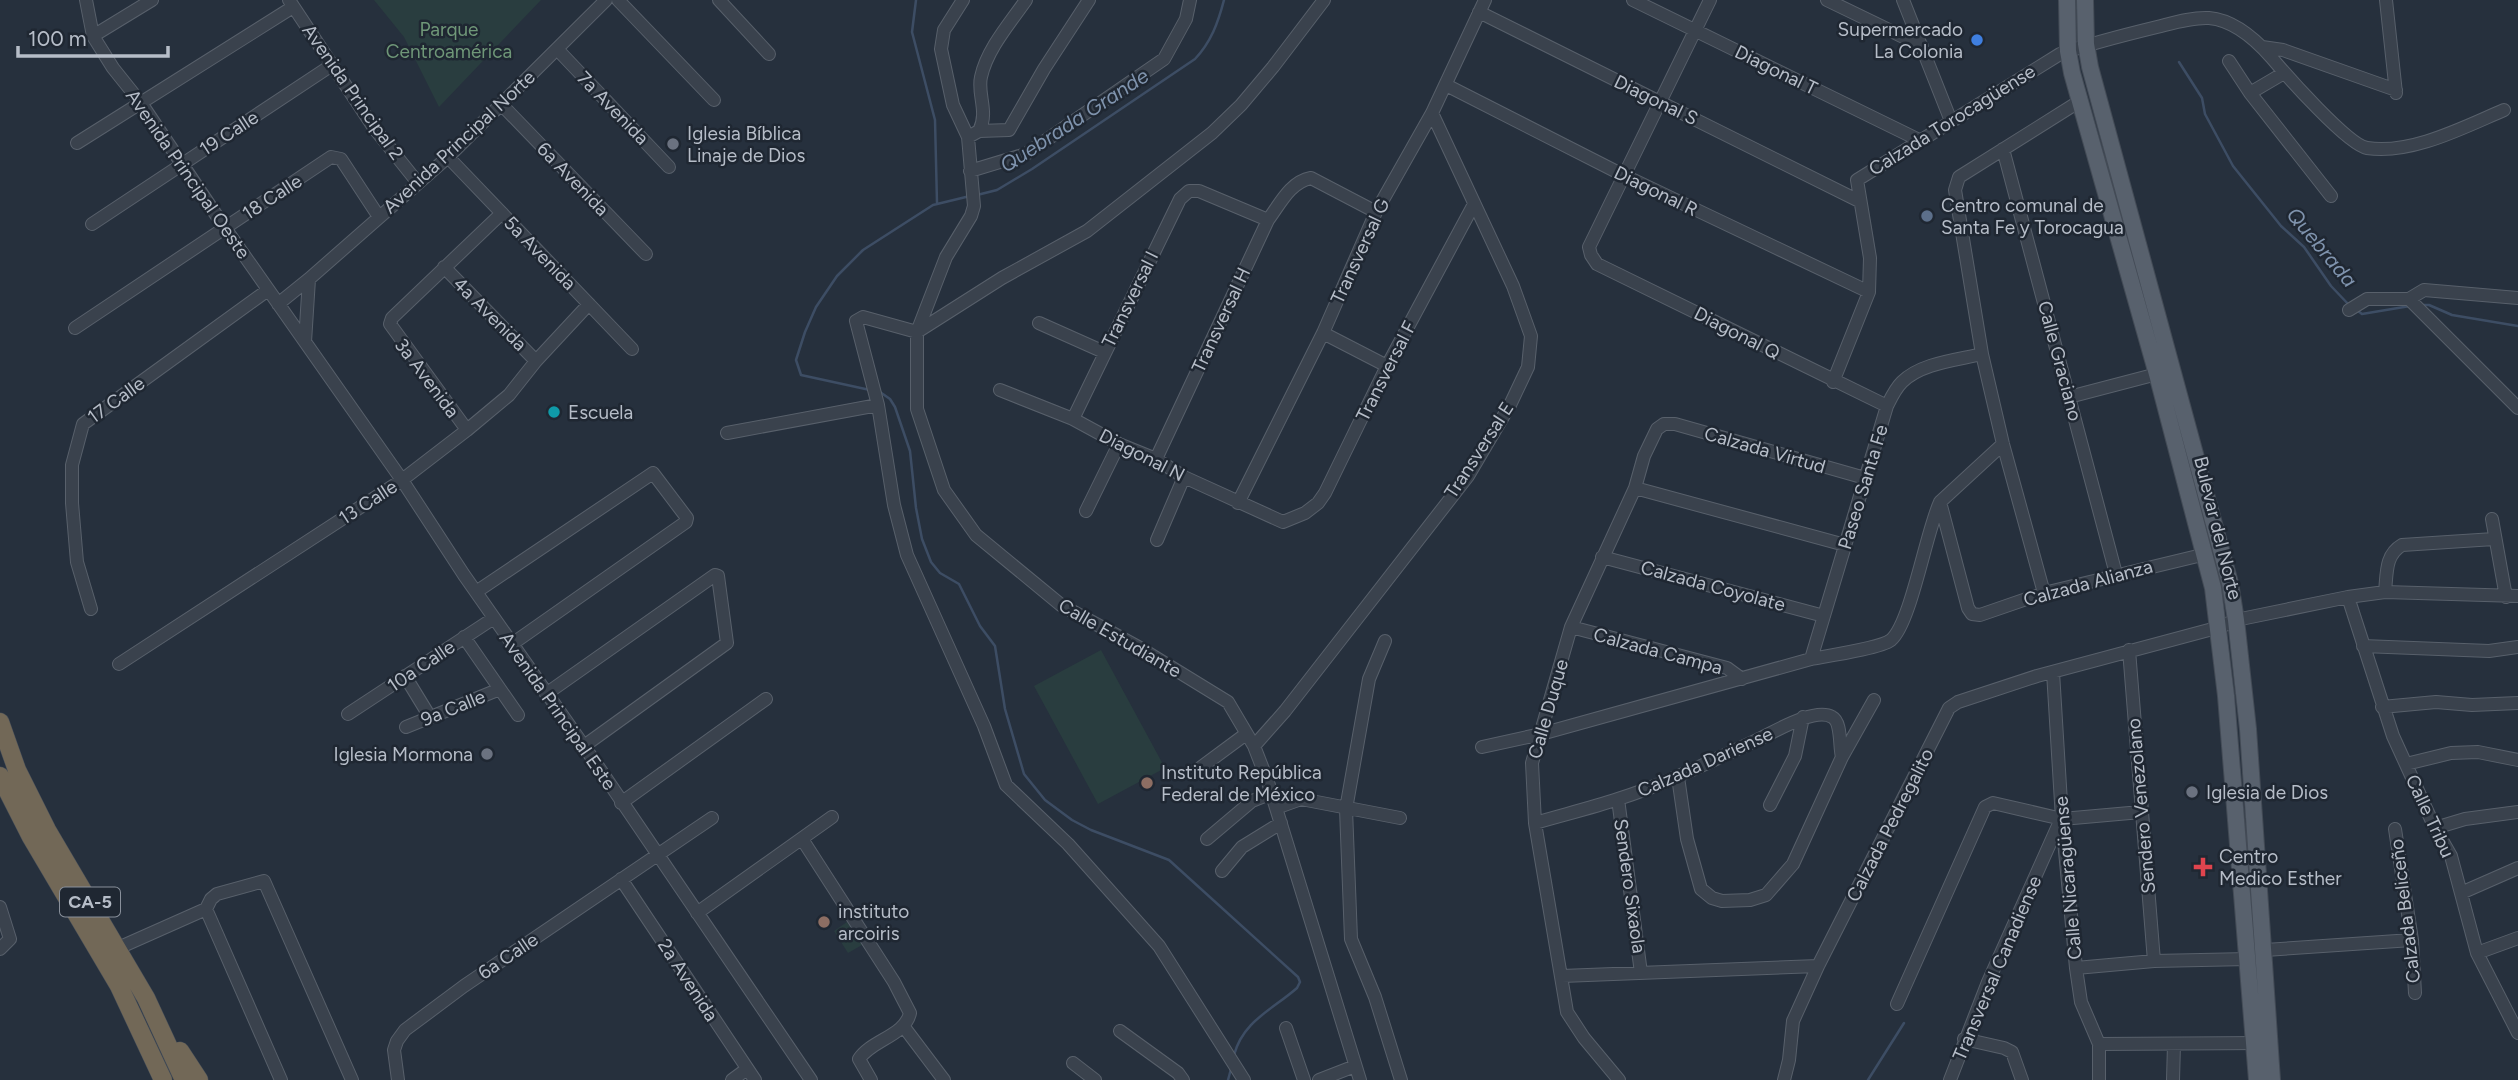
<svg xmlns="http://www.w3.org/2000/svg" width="2518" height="1080" viewBox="0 0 2518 1080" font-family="Figtree,sans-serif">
	<rect width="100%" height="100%" fill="#26303d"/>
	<!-- green -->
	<path fill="#293d3f" d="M374,0H541L439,107L404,37Z
		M1101,650L1165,768L1098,804L1034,686Z
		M847,922L862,945L848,953L834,931Z"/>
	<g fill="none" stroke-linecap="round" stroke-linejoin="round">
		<!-- stream -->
		<path stroke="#3d4d64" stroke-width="2.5" d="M916,0L912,32L935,120L937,203
			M2179,62L2202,98L2205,114L2233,166L2281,226L2304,247L2331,286L2350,306
			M977,195L997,190L1032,169L1195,59C1211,42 1218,23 1224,0
			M2423,305H2429L2452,315L2518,326
			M2358,311L2362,314L2410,306
			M870,390L801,375L796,360L805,332L816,307L837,276L863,250L933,205L970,196
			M880,392L890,399L895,407L910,451L916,508L922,539L931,562L940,573L959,584L980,626L995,646L1005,709L1024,774L1045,800L1072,820L1091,830L1169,860L1298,977L1300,982L1297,988C1272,1010 1243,1021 1234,1055
			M1228,1080L1231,1069
			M1868,1080L1904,1023"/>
		<defs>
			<path id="minor" d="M86,0L93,36L113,68L141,103L225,228L402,480L464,575L595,762L811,1080
				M289,0L374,128L418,183
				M618,0L714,100
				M719,0L769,54
				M963,0L944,30L941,49L953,105L968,137L974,206L971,216L946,257L917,332V409L944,490L976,535L1061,605L1140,648L1228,702L1254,746L1268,782L1360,1080
				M1633,0L1919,140
				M1710,0L1589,247L1591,255L1597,264L1887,406
				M1827,0L1922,46
				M1903,0L1951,121
				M2386,0L2396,93
				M1479,12L1859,201
				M93,36L152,0
				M2262,47L2283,50L2396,90
				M557,49L669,167
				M2229,61L2250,93
				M2284,73L2250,93L2331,196
				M1446,85L1623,175L1869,292
				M501,104L646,254
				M979,131C989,112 977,94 981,77C987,49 1010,23 1026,0
				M968,137L979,131L1009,130L1044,69L1089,0
				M77,143L293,7
				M2003,149L2116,574
				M448,157L632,349
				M970,171L1026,154L1164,59L1186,19L1190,0
				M92,224L332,65
				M444,267L536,361
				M2409,299L2518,408
				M278,304L309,279
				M2349,310L2367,299H2409L2424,290L2518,298
				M1039,323L1104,352
				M75,328L331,157L341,159L379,217
				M1323,333L1387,366
				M305,342L309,279L448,157L606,0
				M1982,354L2003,444L2044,593
				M1833,382L1869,292L1870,258L1857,180L2060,54C2092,43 2124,35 2157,27C2173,23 2192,17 2209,18C2233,20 2256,40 2271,57C2286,75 2348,145 2367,148C2411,155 2464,127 2504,110
				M1000,390L1073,419L1119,444L1156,459L1184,477L1283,522L1305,513L1318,503L1325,493L1387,366L1474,204
				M2069,397L2157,374
				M1073,419L1180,199L1189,191H1199L1268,220
				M467,430L390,324L392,318L502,213
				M727,433L878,405
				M2003,444L1940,502L1968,608L1972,614L1980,615L2044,593L2206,554
				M1156,459L1268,220C1280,204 1290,182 1311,178L1376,212
				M1635,488L1845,545
				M1238,503L1323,333L1376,212L1432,113L1485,0
				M1086,511L1119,444
				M2492,519L2506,597
				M1157,540L1184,477
				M1602,557L1824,616
				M476,592L653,473L687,518L686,522L512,644
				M2385,592C2387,573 2385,555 2402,545L2494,539
				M2348,597L2393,736L2435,828L2451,856L2477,953L2518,1033
				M91,609L77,562L72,503V465L83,424L268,290
				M1571,627L1727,668L1742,679
				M464,637L518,715
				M1385,641L1369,679L1346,809L1351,939L1375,997L1401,1080
				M2363,646L2489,651L2518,647
				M2129,650L2154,961
				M1811,659C1827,656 1881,648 1891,640C1911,623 1926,532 1940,502
				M119,664L402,480L467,430L509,395L536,361L589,304
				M2053,672L2062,819L2076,968L2081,1002L2099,1044V1080
				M405,676L430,717
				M546,694L715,575L718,576L727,643L584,746
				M2382,707L2436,702L2472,705L2518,703
				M348,714L494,618
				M406,727L500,689
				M1254,746L1285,711L1468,476L1510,405L1528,367L1531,336L1513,286L1432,113
				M1482,747L1541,734L1811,659L1887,406C1891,398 1895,389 1902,382C1921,363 1957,360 1982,354L1955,190L1959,177L2080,101
				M2406,764L2451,753L2478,752L2518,760
				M1196,771L1246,734
				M1678,777L1687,839L1701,889L1712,898L1722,901L1750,900L1766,895L1793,864L1842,757L1874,700
				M1618,799L1641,973
				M621,803L766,699
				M1770,805L1795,756L1803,717
				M1276,808L1301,799L1400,818
				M1535,823C1562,815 1591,808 1618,799C1666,784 1711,761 1757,740C1774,732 1815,707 1832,717C1842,722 1839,746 1842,757
				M2435,828L2465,819L2518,812
				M2395,829L2412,940L2415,993
				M802,839L894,982L910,1013C905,1036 871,1040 859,1059L871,1080
				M1207,839L1252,801L1272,793
				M1222,871L1242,847L1281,823
				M621,879L755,1080
				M2461,893L2518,868
				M0,907L10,939L0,949
				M206,909L281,1080
				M697,913L832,817
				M116,949L206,909L211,899L217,894L264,881L352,1080
				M2265,950L2412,940
				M2477,953L2518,938
				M2076,968L2154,961L2248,959
				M1562,976L1818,966
				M1897,1004L1985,807L1993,803L2062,819L2141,812
				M904,1027L944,1080
				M1286,1028L1304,1080
				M1120,1031L1178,1073L1183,1080
				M1964,1039L2004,1048L2012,1052L2022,1080
				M2099,1044L2263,1043
				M1073,1063L1095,1080
				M398,1080L394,1050L397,1041L405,1030L464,986L712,818
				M732,1080L747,1069
				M1244,1080L1159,946L1068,844L1006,785L984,726L907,555L894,505L878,405L856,321L863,317L917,332L1002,278L1087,231L1212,133L1241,105L1273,67L1324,0
				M1319,1080L1355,1066
				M1619,1080L1584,1038L1567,1012L1535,823L1532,763L1571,627L1635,488L1644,456L1657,429L1664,424H1675L1865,478
				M1784,1080L1789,1060L1793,1021L1818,966L1949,708L1958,702L2037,676L2220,627L2236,620L2348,597L2385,592L2518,596
				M1950,1080L1988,982L2061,819
				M2173,1080L2174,1044"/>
			<path id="major" d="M2067,0L2068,51L2072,73L2157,374L2213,588L2226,696L2257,1080
				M2085,0L2086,44L2090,67L2230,583L2236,620L2248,729L2272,1080"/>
			<path id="highway" d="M0,722L17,770L47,830L146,998L184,1080
				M0,776L31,837L119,986L163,1080
				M180,1051L199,1080"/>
		</defs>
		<!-- minor casing -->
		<use href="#minor" stroke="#58606b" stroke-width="14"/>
		<!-- major casing -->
		<use href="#major" stroke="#434b56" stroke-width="18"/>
		<!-- highway casing -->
		<use href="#highway" stroke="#454d58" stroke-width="19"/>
		<!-- minor -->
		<use href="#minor" stroke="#3a424d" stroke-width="12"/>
		<!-- major -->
		<use href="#major" stroke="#58616d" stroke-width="16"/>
		<!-- highway -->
		<use href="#highway" stroke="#726857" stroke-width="18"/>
	</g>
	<!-- markers -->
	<circle fill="#3f7fe0" stroke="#1f2732" stroke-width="2.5" cx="1977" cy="40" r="7"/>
	<g fill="#6b7280" stroke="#1f2732" stroke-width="2.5">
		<circle cx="673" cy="144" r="7"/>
		<circle cx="487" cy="754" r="7"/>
		<circle cx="2192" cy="792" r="7"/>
	</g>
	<circle fill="#5c6f8a" stroke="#1f2732" stroke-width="2.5" cx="1927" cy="216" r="7"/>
	<circle fill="#0f9aa8" stroke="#1f2732" stroke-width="2.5" cx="554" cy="412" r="7"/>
	<g fill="#8d6e63" stroke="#1f2732" stroke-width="2.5">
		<circle cx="1147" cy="783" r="7"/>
		<circle cx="824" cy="922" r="7"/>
	</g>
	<path fill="#e0444e" stroke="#1f2732" stroke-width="2.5" d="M2199.5 856.5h7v7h7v7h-7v7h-7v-7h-7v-7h7z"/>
	<g text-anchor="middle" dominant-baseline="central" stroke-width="5" stroke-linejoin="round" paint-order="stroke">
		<!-- shield labels -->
		<rect fill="#1f2732" stroke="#89909b" stroke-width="2" x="60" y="887.5" width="60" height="29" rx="5"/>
		<g font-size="18" font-weight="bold" fill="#b6bdc8">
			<text x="90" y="902">CA-5</text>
		</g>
		<!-- park labels -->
		<g font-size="19" fill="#6f9778" stroke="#1f2732">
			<text x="449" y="29">Parque<tspan x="449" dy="22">Centroamérica</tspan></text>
		</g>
		<!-- poi labels -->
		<g font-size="19" fill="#b6bdc8" stroke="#1f2732" text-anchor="start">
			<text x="1963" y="29" text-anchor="end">Supermercado<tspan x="1963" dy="22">La Colonia</tspan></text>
			<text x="687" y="133">Iglesia Bíblica<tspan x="687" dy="22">Linaje de Dios</tspan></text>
			<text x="1941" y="205">Centro comunal de<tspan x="1941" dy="22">Santa Fe y Torocagua</tspan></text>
			<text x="568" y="412">Escuela</text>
			<text x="473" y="754" text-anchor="end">Iglesia Mormona</text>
			<text x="1161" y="772">Instituto República<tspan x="1161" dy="22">Federal de México</tspan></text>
			<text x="2206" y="792">Iglesia de Dios</text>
			<text x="2219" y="856">Centro<tspan x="2219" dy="22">Medico Esther</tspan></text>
			<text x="838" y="911">instituto<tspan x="838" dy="22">arcoiris</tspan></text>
		</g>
		<!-- street labels -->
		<g font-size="19" fill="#b6bdc8" stroke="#1f2732">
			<text transform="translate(1776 70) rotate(26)">Diagonal T</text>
			<text transform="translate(353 92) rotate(55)">Avenida Principal 2</text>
			<text transform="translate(1656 100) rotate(26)">Diagonal S</text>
			<text transform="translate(613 108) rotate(46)">7a Avenida</text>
			<text transform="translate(1952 120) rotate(-32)">Calzada Torocagüense</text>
			<text transform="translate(229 133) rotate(-33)">19 Calle</text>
			<text transform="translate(459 142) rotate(-43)">Avenida Principal Norte</text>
			<text transform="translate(188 174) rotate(55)">Avenida Principal Oeste</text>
			<text transform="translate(573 179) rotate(46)">6a Avenida</text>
			<text transform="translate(1656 191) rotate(26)">Diagonal R</text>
			<text transform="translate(272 197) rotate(-33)">18 Calle</text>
			<text transform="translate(1360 251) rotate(-65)">Transversal G</text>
			<text transform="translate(540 253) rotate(46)">5a Avenida</text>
			<text transform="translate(1130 299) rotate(-64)">Transversal I</text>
			<text transform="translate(490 314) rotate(45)">4a Avenida</text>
			<text transform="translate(1221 320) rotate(-65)">Transversal H</text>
			<text transform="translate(1737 333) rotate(27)">Diagonal Q</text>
			<text transform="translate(2060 361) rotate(75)">Calle Graciano</text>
			<text transform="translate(1386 371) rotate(-63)">Transversal F</text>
			<text transform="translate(427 378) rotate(53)">3a Avenida</text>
			<text transform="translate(116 400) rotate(-36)">17 Calle</text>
			<text transform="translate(1479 450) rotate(-57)">Transversal E</text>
			<text transform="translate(1765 450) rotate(16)">Calzada Virtud</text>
			<text transform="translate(1142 455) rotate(27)">Diagonal N</text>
			<text transform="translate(1863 487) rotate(-73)">Paseo Santa Fe</text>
			<text transform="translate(368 502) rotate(-33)">13 Calle</text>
			<text transform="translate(2218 528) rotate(76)">Bulevar del Norte</text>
			<text transform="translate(2088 583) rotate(-15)">Calzada Alianza</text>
			<text transform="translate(1713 586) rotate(15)">Calzada Coyolate</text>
			<text transform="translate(1120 638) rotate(30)">Calle Estudiante</text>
			<text transform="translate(1658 651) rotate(15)">Calzada Campa</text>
			<text transform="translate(421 666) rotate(-34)">10a Calle</text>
			<text transform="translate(453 708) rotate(-22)">9a Calle</text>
			<text transform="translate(1548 709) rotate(-74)">Calle Duque</text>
			<text transform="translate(558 711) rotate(55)">Avenida Principal Este</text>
			<text transform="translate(1705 762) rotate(-24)">Calzada Dariense</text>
			<text transform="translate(2141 806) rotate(-95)">Sendero Venezolano</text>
			<text transform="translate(2430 816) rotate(65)">Calle Tribu</text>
			<text transform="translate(1890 825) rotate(-63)">Calzada Pedregalito</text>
			<text transform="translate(2068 878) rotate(-95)">Calle Nicaragüense</text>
			<text transform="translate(1630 886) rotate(82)">Sendero Sixaola</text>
			<text transform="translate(2405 911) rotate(-97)">Calzada Beliceño</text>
			<text transform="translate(508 956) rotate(-34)">6a Calle</text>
			<text transform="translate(1997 968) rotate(-67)">Transversal Canadiense</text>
			<text transform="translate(688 980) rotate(57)">2a Avenida</text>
		</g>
		<!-- water labels -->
		<g font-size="21" font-style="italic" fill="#7f93ad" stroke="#1f2732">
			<text transform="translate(1074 120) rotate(-33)">Quebrada Grande</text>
			<text transform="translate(2322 247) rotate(50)">Quebrada</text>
		</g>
	</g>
	<!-- scale -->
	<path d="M18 46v10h150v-10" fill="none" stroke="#b6bdc8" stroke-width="3.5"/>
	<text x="28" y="46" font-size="21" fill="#b6bdc8" stroke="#1f2732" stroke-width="5" paint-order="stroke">100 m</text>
</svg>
